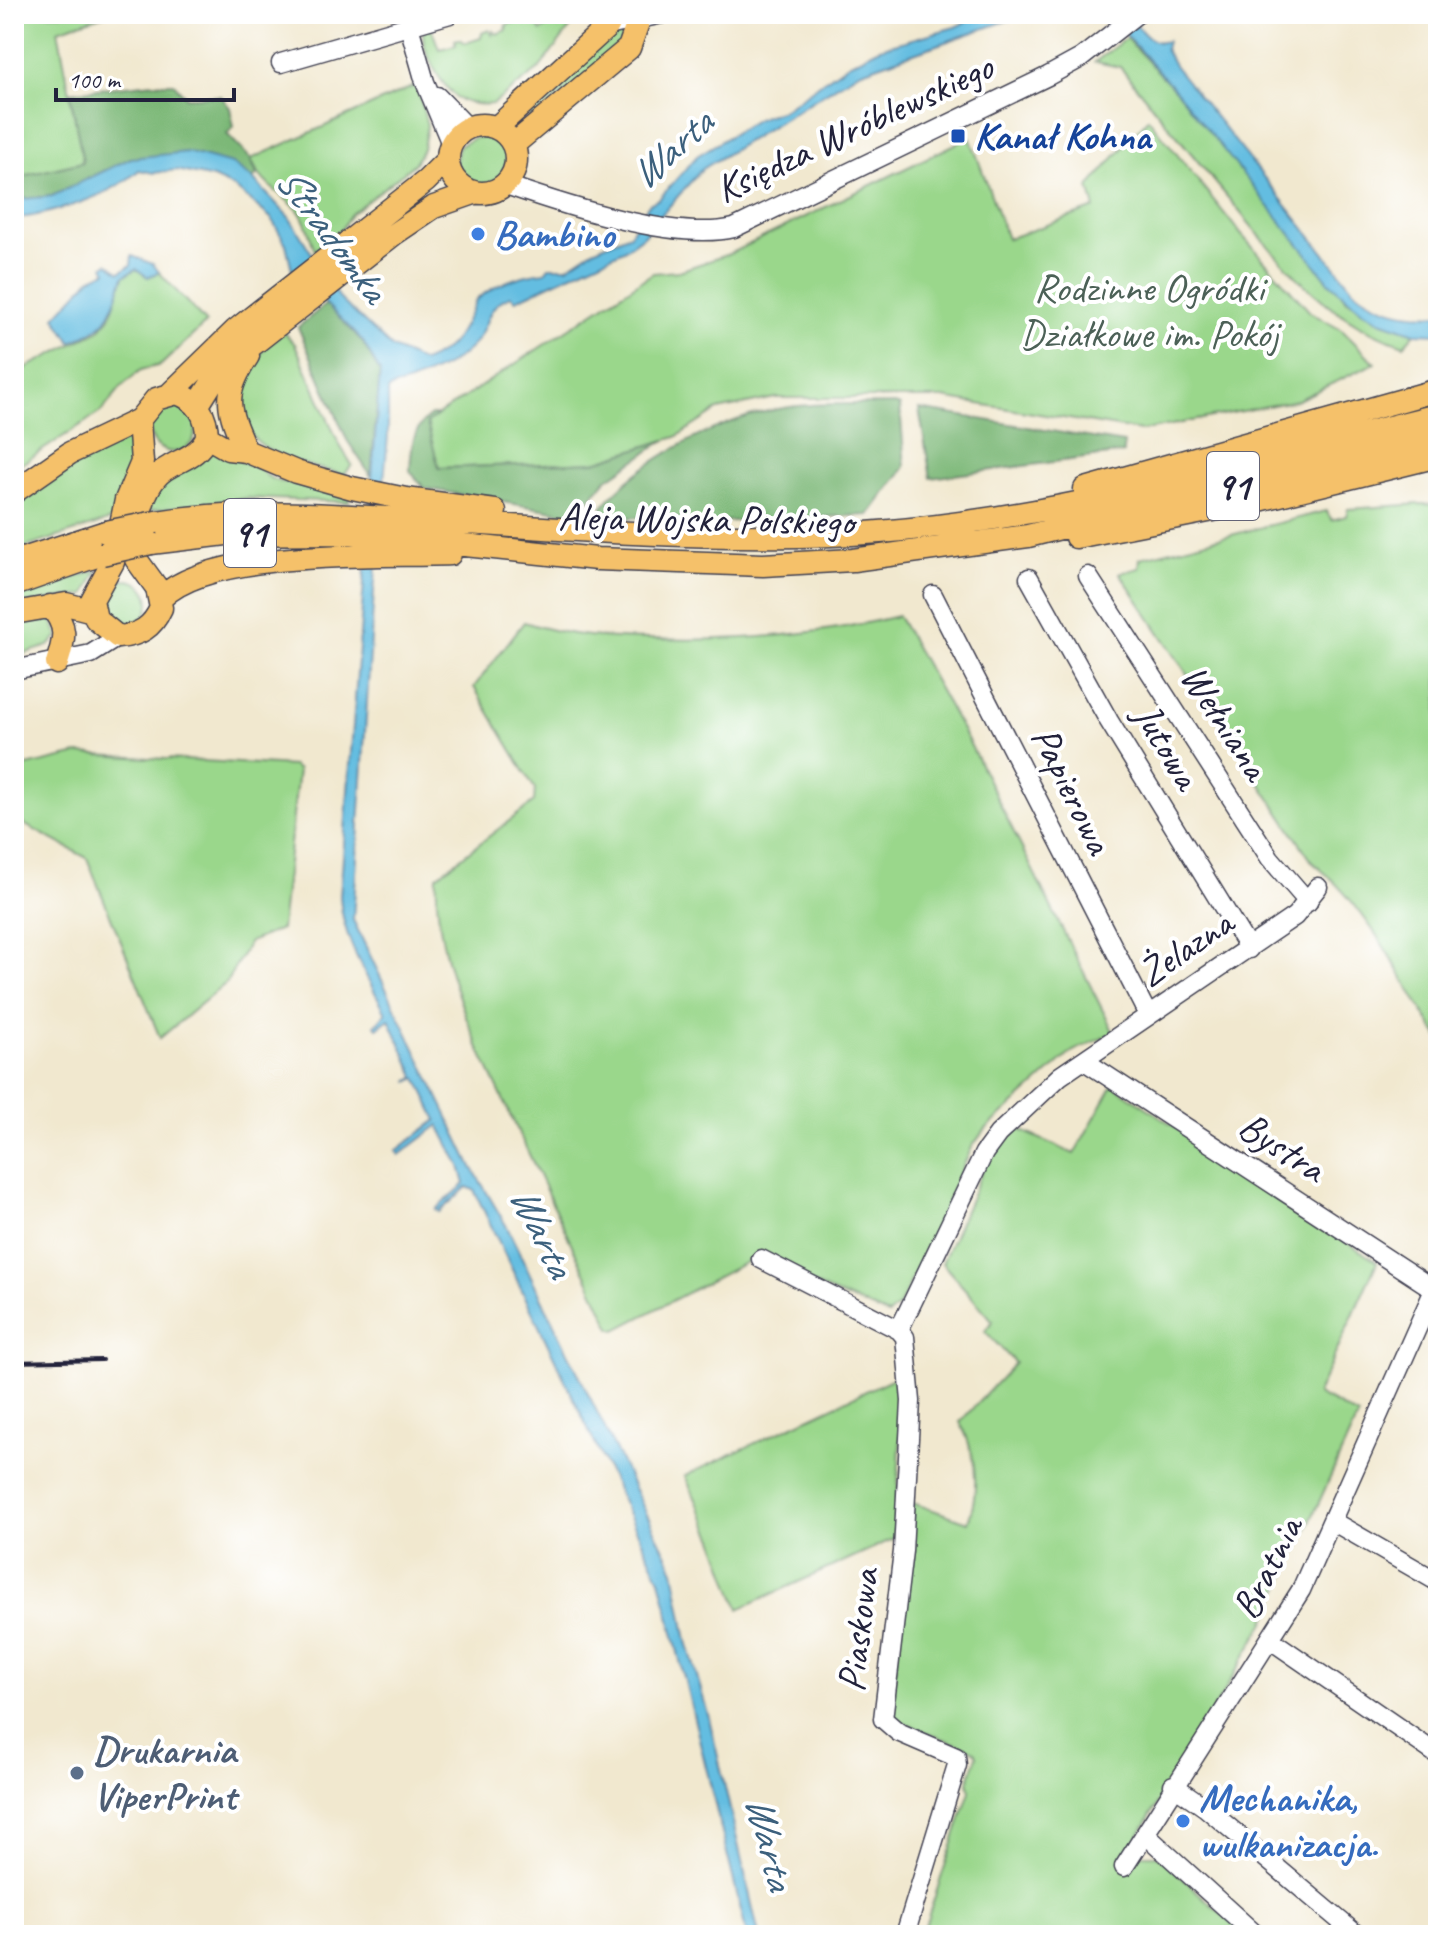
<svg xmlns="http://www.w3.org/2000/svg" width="1452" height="1949" viewBox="0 0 1452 1949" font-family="Caveat,sans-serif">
	<rect width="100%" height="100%" fill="#fff"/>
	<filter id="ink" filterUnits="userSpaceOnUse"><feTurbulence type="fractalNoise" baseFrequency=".0125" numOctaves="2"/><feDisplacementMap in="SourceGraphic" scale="16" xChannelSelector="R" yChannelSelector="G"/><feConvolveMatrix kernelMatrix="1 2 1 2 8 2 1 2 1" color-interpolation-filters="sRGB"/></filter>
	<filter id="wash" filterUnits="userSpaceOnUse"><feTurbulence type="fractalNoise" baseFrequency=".006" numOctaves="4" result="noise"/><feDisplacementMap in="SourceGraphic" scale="32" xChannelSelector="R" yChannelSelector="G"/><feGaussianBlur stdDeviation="1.8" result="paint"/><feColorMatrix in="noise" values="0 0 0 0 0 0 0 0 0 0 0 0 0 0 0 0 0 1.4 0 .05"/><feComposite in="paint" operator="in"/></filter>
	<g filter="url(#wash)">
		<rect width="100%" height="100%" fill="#f1e8cf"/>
		<!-- green -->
		<path fill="#9ad78b" stroke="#5e7c63" stroke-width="2" d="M14,14H107L58,30L83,162L14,178Z
			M555,14H571L578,18L538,70L493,104C483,105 470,104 461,100C444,92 418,47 424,29L431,27L439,49L456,45L455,40L459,39L466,43L481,38L482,33L489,30L492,35L493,31L496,34L507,30L506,25L531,17L541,31L558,19Z
			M634,25L625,44L532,120L525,112L605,38Z
			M1126,38L1178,93L1346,299L1380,321L1415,333L1404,345C1324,320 1280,260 1229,199C1193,155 1156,111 1120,67L1095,62Z
			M417,85L427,125L423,149L414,164L351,214L340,231L315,251C310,238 306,219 298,210C280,192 261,185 251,159Z
			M1148,118L1240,233L1310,312L1343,331L1375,363L1298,400L1141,431L943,398H775L718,410L676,437L595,462L438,468L427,422L653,273L679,271L729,254L970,137L1007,239L1095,208L1089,187Z
			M499,136L509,152C508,177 493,189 468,182L455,165L459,146L474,138Z
			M136,269L148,277L159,272L206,323L161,365L141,370L123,385L102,411L14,469V350L26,368L98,331L110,317L124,276Z
			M284,332L295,344L339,444L352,465L344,475C317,467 285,462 262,445C215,410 248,359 284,332Z
			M150 429a23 23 0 1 1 46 0a23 23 0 1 1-46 0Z
			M131,433L137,455L114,519L14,551V504L69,465Z
			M209,448L261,469C273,487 292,481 310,485C323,487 336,493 349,497V502L248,498L147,511L160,483Z
			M1421,504L1438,505V1036C1401,978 1367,905 1313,863L1120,573L1139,568L1140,558L1326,511L1332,520L1346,516L1348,509Z
			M98,570L85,595L14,605L17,596Z
			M103 603a23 23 0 1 1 46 0a23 23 0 1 1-46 0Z
			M898,616L970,744L1114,1033L1073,1051L986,1129L973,1145L900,1305L888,1315L752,1259L616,1330L611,1328L477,1044C455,991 434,934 437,876L534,802L535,789L474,687L524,622C571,637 602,638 650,639C736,642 815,636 898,616Z
			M51,617L58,636L49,646L14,657V619Z
			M78,754L293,766L298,770L281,929L249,942L226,983L160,1038L87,858L14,819V769Z
			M1113,1085L1377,1262L1317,1394L1358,1416L1264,1624L1132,1847L1142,1855H1157L1245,1935H922L970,1791L968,1782L977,1756L975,1751L890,1718L913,1503L968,1522C980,1488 977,1455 960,1422L1015,1363L985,1331L993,1321L942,1263L988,1158L1016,1128L1074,1154Z
			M904,1373L895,1538L739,1609L714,1539L685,1476Z"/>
		<!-- forest -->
		<path fill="#7bb877" stroke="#4e6d59" stroke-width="2" d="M154,83H174L186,97L221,96L230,108L234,127L227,134L251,159L257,175L253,179L232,164L131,158L52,196L14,200V178L83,162L70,92Z
			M326,304L362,341L380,372L371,476L347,440L298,327Z
			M895,404L900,406L905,467L869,515L690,523C661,511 633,520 603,518L602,507C642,457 727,416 790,407C824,402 861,405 895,404Z
			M919,409L1124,443V453L931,478Z
			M431,415H438L427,423L439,468L595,462L665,440L606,480L576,515L424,488L410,471C411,449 412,428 431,415Z"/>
		<!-- water -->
		<path fill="#64bde1" stroke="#43708e" stroke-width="2" d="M983,14H1026L859,72L701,170L643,236L624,250L516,300L511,296C485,305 490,324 475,343C460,362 431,373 410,382C402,385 396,384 388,390V436L374,591L353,920L472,1167L507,1227L674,1570L687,1641L709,1718L759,1935H747L660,1579L474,1190L467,1187L439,1212L436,1209L465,1184L460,1166L439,1125L399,1155L396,1151L437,1120L417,1078L408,1082L415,1076L389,1019L377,1028L375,1025L386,1013C367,976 342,939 340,896L380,372L362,340L292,270L286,244L271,218L235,188L213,178L177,170L154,173L139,170C110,197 52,214 14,219V200L52,196L131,158L187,152L232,164L253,179L289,217L341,300L392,348L423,362C456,350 464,326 476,300C495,284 522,274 545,272L549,267H567L593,250L630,234L649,204L659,199L697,156L757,119L783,110L848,64L880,48L955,27Z
			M1107,14H1128C1138,26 1149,47 1167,41L1165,49L1174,65L1353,289C1376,309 1407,317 1438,314V334L1415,333L1380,321L1361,310L1330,283L1178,93Z
			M132,256L153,264L159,272L148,277L136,269L124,276C111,314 111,326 71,342L55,317L91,278L107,271L104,266L108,263L120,272L131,265Z"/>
	</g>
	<g filter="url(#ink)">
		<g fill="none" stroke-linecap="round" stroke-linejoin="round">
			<defs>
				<path id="minor" d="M409,26L425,82L451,144
					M608,26L662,14
					M281,63L450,14
					M437,96L468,128
					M506,185C564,205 675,242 734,228L1048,76L1081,58L1137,14
					M1088,576L1270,858L1308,902
					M1029,578L1109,721L1249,949
					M933,595L1148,1015
					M14,670L91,654L118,637
					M1086,1062L1438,1292
					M761,1259L899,1330L905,1337L911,1401L903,1551L883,1719L898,1732L956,1757L957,1765L905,1935
					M899,1330L984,1153L998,1134L1060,1076L1295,916L1318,887
					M1332,1521L1438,1582
					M1271,1640L1438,1755
					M1173,1785L1206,1808L1357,1935
					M1146,1835L1256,1935
					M1124,1867L1301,1590L1438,1281"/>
				<path id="major" d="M448 159a34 34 0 1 1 68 0a34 34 0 1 1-68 0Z
					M496,128L608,26L613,14
					M513,145L629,48L641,14
					M177,393C198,401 207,415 207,437C197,456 186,457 169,467C140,482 135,530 136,559L157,588L161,608C152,628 140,635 118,637L96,619L92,600L113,562L126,500L142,462L139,420L156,399Z
					M170,394L236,330L426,181L447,160
					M198,405L213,381L242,353L394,234L434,207L474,193
					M207,437L228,449L246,451L296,472L352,488L406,499L495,511
					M246,451C228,410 221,396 248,356
					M1085,489L1438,390
					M14,492L70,453L139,420
					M156,522C251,507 340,515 435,521C557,529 678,538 799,536C1017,533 1229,466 1438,415
					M1076,537L1239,505L1438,456
					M151,543L226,534L350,533L597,559L763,565L853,560L1028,536L1438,434
					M14,562L106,532
					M14,585L102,554
					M161,598C210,548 378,557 450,554
					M50,606C68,626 65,638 57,663
					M14,613L66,604L93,611"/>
			</defs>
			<!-- minor casing -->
			<use href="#minor" stroke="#414051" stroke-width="21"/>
			<!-- major casing -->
			<use href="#major" stroke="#414051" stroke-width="25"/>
			<!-- minor -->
			<use href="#minor" stroke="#fff" stroke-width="18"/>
			<!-- major -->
			<use href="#major" stroke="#f5c16b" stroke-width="22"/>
			<!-- rail -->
			<path stroke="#22223b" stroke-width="4" d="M14,1362L102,1360"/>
			<defs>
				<path id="major-bridge" d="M106,532L156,522
					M102,554L151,543"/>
			</defs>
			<!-- major-bridge casing -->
			<use href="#major-bridge" stroke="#414051" stroke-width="25" stroke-linecap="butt"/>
			<!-- major-bridge -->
			<use href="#major-bridge" stroke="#f5c16b" stroke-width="22"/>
		</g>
	</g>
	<!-- markers -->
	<rect fill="#1a4fb4" stroke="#fff" stroke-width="3" x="950" y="128" width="16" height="16" rx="4"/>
	<g fill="#3f7fe0" stroke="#fff" stroke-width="3">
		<circle cx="478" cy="234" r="8"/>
		<circle cx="1183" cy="1821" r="8"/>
	</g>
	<circle fill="#5c6f8a" stroke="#fff" stroke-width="3" cx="77" cy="1773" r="8"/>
	<g text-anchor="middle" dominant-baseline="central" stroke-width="8" stroke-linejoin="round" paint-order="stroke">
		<!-- shield labels -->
		<g fill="#fff" stroke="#646476" stroke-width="2">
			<rect x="1207" y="452" width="52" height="68" rx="6"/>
			<rect x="224" y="499" width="52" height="68" rx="6"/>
		</g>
		<g font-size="38" font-weight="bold" fill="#22223b">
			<text x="1233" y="486">91</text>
			<text x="250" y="533">91</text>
		</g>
		<!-- street labels -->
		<g font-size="40" fill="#22223b" stroke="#fff">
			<text transform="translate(854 128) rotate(-25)">Księdza Wróblewskiego</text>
			<text transform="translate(706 519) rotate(1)">Aleja Wojska Polskiego</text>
			<text transform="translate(1225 722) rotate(57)">Wełniana</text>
			<text transform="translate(1167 746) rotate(59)">Jutowa</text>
			<text transform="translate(1072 790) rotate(64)">Papierowa</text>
			<text transform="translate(1185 948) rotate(-34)">Żelazna</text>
			<text transform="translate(1282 1147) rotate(33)">Bystra</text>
			<text transform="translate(1267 1568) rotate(-63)">Bratnia</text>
			<text transform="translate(858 1630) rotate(-83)">Piaskowa</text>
		</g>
		<!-- transit labels -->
		<g font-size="40" font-weight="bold" fill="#164399" stroke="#fff" text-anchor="start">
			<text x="974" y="136">Kanał Kohna</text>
		</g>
		<!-- shop labels -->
		<g font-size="40" font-weight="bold" fill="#366cbe" stroke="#fff" text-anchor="start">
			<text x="494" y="234">Bambino</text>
			<text x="1199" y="1798">Mechanika,<tspan x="1199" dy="46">wulkanizacja.</tspan></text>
		</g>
		<!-- park labels -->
		<g font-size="40" fill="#4c6157" stroke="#fff">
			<text x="1149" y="288">Rodzinne Ogródki<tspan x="1149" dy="46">Działkowe im. Pokój</tspan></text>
		</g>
		<!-- service labels -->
		<g font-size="40" font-weight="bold" fill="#4e5e75" stroke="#fff" text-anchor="start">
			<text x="93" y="1750">Drukarnia<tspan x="93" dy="46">ViperPrint</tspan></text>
		</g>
		<!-- water labels -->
		<g font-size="42" font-style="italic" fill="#3c607d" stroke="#fff">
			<text transform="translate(671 149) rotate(-42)">Warta</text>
			<text transform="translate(332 234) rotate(53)">Stradomka</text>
			<text transform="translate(542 1231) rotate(64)">Warta</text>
			<text transform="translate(770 1842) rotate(76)">Warta</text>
		</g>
	</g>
	<!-- margin -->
	<rect width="1452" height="1949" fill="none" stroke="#fff" stroke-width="48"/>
	<!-- scale -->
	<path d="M56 88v12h178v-12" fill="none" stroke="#22223b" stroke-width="4"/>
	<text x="68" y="88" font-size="24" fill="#22223b" stroke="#ffffff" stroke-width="6" paint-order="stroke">100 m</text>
</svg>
